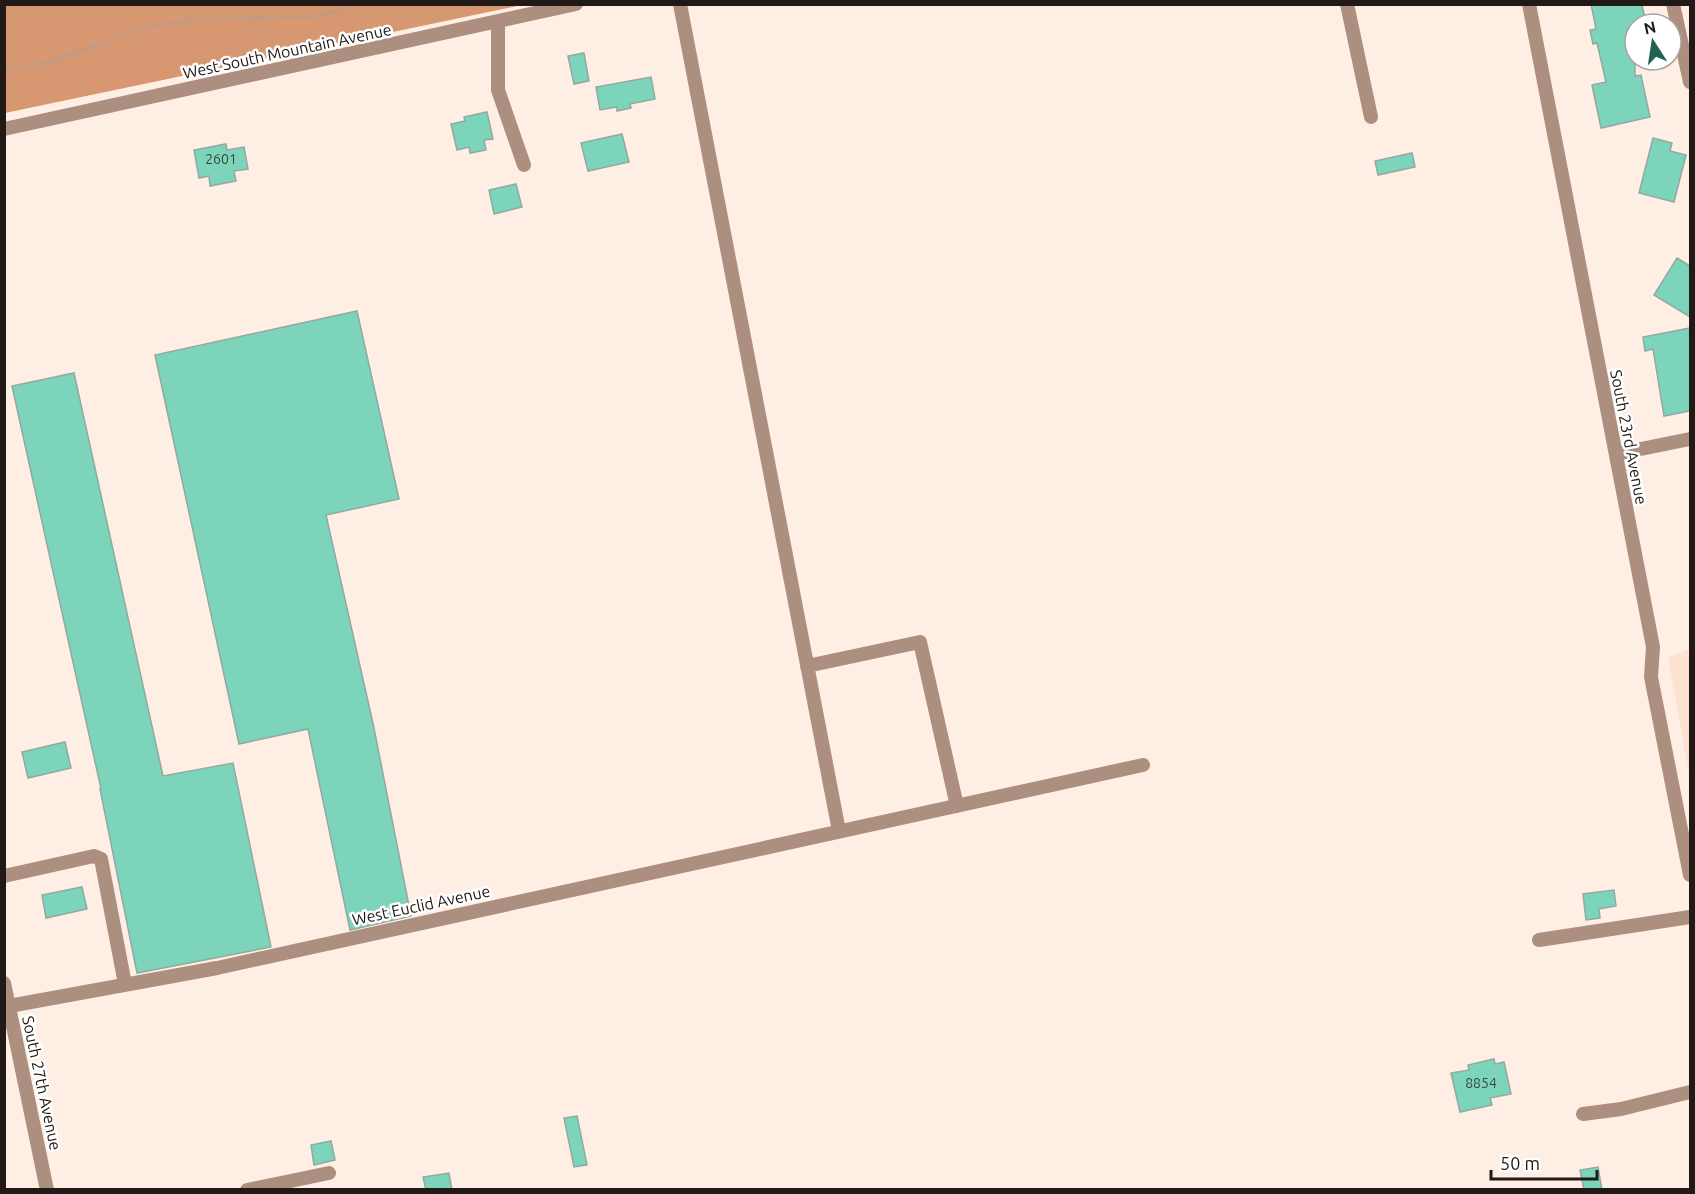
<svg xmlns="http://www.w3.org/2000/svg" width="1695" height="1194" viewBox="0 0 1695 1194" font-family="Ubuntu,sans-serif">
	<rect width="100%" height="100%" fill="#feeee4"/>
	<!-- built -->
	<path fill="#fde1d1" d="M1690,649V779L1668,657Z"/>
	<!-- water -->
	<path fill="#d79770" d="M5,4H522V5L5,113Z"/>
	<!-- building -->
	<path fill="#7cd4ba" stroke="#92a9a2" stroke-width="1.5" d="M1591,4H1642L1646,24H1635V76L1641,75L1650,117L1601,128L1592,85L1606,82L1597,43L1593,44L1590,30L1596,29Z
		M584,53L589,81L574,84L568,56Z
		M651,77L655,99L630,104L631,108L617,111V107L600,110L596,87Z
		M487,112L493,139L484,140L486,150L470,153L469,147L457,150L451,124L465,121L464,117Z
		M622,134L629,162L588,171L581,143Z
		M1653,138L1672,143L1670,151L1686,155L1674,202L1639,193Z
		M226,144L227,150L244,147L248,169L234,171L236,181L210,186L209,176L199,178L194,150Z
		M1412,153L1415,167L1378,175L1375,161Z
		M516,184L522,207L494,214L489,190Z
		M1677,258L1690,266V317L1654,295Z
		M357,311L399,499L326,515L374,728L411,916L350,930L308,729L239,744L155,355Z
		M1690,328V411L1664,416L1653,349L1645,351L1643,337Z
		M74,373L163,776L233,763L271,947L137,973L100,789H101L12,386Z
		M65,742L71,768L28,778L22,752Z
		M82,887L87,909L46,918L42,895Z
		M1614,890L1616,906L1599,909L1600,918L1586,920L1583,894Z
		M1494,1059L1495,1064L1504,1062L1511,1094L1490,1098L1492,1105L1460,1112L1451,1073L1469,1070L1468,1065Z
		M577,1116L587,1165L574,1167L564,1118Z
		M331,1141L335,1160L314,1165L311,1145Z
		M1598,1167L1602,1190H1584L1580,1170Z
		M449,1173L452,1190H426L423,1177Z"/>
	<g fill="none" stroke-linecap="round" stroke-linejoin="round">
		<!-- path -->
		<path stroke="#ac9f98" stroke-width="2" stroke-dasharray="6 3" stroke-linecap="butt" d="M4,70L50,62L151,26L203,19L308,17L339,11L351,4"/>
		<!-- minor -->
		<path stroke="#ac8f7f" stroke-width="14" d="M680,4L839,831
			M1347,4L1371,117
			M1529,4L1653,647L1651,677L1690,875
			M1673,4L1690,82
			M498,22V90L524,165
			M4,129L576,4
			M1616,454L1690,439
			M807,666L920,642L957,806
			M4,876L94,856L101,859L125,984
			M1539,940L1690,917
			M4,983L47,1190
			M9,1006L217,968L1143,765
			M1583,1114L1621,1109L1690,1092
			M247,1190L329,1173"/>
	</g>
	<g text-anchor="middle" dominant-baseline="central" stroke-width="5" stroke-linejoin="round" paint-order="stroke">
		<!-- number labels -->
		<g font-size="14" fill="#37483e">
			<text x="221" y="159">2601</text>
			<text x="1481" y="1083">8854</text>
		</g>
		<!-- street labels -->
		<g font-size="16" fill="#201915" stroke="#fff">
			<text transform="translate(287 51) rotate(-12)">West South Mountain Avenue</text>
			<text transform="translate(1629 437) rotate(79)">South 23rd Avenue</text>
			<text transform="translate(421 905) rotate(-12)">West Euclid Avenue</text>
			<text transform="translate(42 1083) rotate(78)">South 27th Avenue</text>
		</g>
	</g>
	<!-- border -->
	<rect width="1695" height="1194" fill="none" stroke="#201915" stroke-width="12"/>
	<!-- north arrow -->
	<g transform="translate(1653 42) rotate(348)"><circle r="28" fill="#ffffff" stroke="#a6a3a1" stroke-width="1.5"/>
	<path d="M0-4.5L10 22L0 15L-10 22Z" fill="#216353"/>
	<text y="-9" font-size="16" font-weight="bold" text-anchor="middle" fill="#201915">N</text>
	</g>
	<!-- scale -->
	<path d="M1491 1170v9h106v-9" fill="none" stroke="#201915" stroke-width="3"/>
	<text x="1500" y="1170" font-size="18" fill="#201915" stroke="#ffffff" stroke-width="4.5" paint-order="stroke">50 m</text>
</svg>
